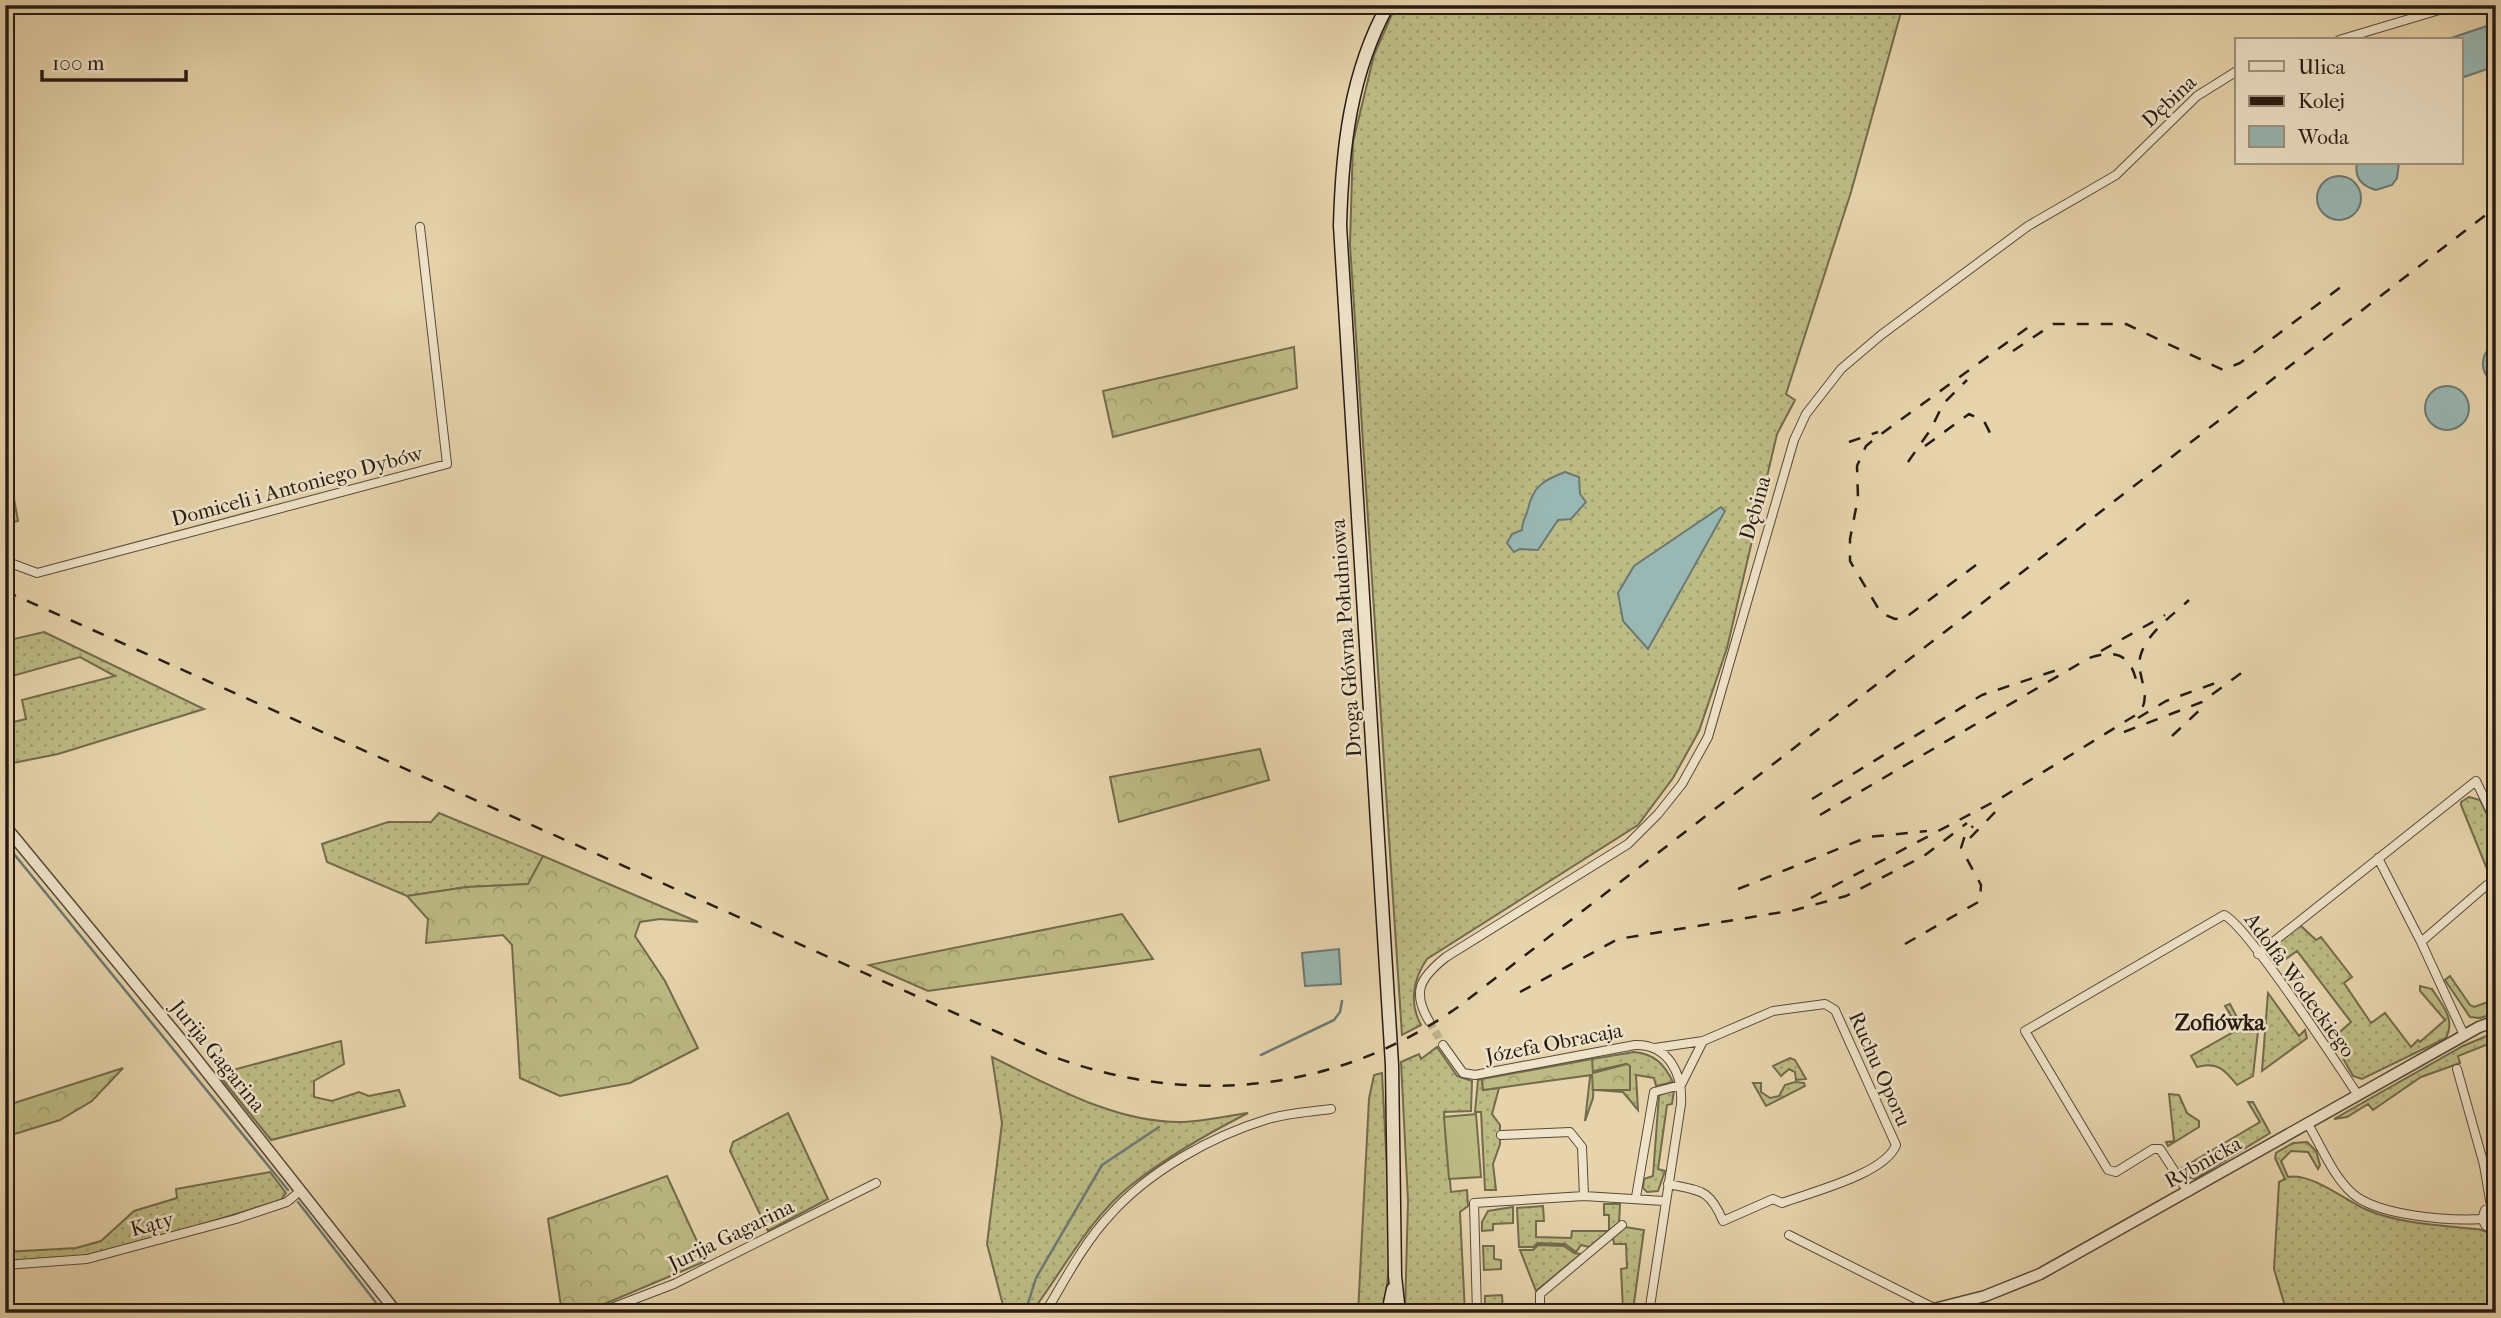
<svg xmlns="http://www.w3.org/2000/svg" width="2501" height="1318" viewBox="0 0 2501 1318" font-family="'IM FELL French Canon',serif">
	<defs>
		<pattern id="grass-dots" width="8" height="8" patternUnits="userSpaceOnUse" patternTransform="scale(1.75)"><rect width="8" height="8" fill="#bdbb84"/><path d="M2 2h.1M6 6h.1" fill="none" stroke="#a2a071" stroke-width="1.8" stroke-linecap="round"/></pattern>
		<pattern id="forest-crowns" width="20" height="18" patternUnits="userSpaceOnUse" patternTransform="scale(1.75)"><rect width="20" height="18" fill="#bdbb84"/><path d="M2 6a3 3 0 1 1 6 0M12 15a3 3 0 1 1 6 0" fill="none" stroke="#a2a071"/></pattern>
	</defs>
	<rect width="100%" height="100%" fill="#e7d4ac"/>
	<filter id="stains"><feTurbulence type="fractalNoise" baseFrequency=".00286" numOctaves="4"/><feColorMatrix values="0 0 0 0 .2 0 0 0 0 .09 0 0 0 0 .02 0 0 0 .5 -.17"/></filter>
	<radialGradient id="worn" r=".72"><stop offset=".6" stop-color="#630" stop-opacity="0"/><stop offset="1" stop-color="#630" stop-opacity=".3"/></radialGradient>
	<!-- grass -->
	<path fill="url(#grass-dots)" stroke="#726b4c" stroke-width="2" d="M1396,5H1903L1851,192L1786,394L1795,400L1777,434L1727,648L1699,731L1673,778L1638,825L1427,959C1413,979 1409,1003 1421,1025L1402,1035L1350,245L1353,142L1374,55Z
		M12,488L18,521L5,524V490Z
		M44,632L204,709L58,754L8,764L5,724L26,719L22,700L115,676L80,657L5,678V641Z
		M2469,797L2480,800L2496,833V874L2487,869L2461,805V802Z
		M439,813L543,856L529,884L467,887L407,896L327,862L322,844L388,822H431Z
		M2300,925L2316,940L2321,937L2352,977L2344,983L2371,1023L2385,1013L2411,1047L2418,1040L2420,1042L2445,1020L2420,991V986L2432,989C2442,1005 2456,1019 2446,1038L2362,1079L2353,1076L2332,1039L2351,1022L2297,951L2283,961L2277,943Z
		M2268,993L2299,1036L2305,1030L2307,1038L2262,1071Z
		M2230,1004L2243,1029L2259,1022L2253,1076L2237,1085C2225,1070 2217,1061 2197,1067L2191,1056L2235,1031L2233,1026L2236,1024L2225,1006Z
		M2496,1032V1041L2458,1056L2460,1063L2421,1077L2373,1110L2368,1104L2347,1117L2334,1119L2463,1046Z
		M341,1041L344,1064L314,1081V1097L332,1101L359,1092L369,1096L399,1090L405,1106L271,1140L218,1074Z
		M1437,1047L1457,1076L1472,1081L1471,1111L1444,1112L1451,1192L1467,1190L1468,1206L1460,1212L1465,1313H1405L1408,1201L1401,1062L1419,1054L1421,1059Z
		M1634,1052C1655,1054 1664,1064 1673,1082L1656,1086L1654,1078L1636,1075L1638,1110L1623,1092L1596,1090H1630L1626,1064L1594,1071L1593,1098L1585,1121L1592,1059Z
		M992,1057C1050,1085 1113,1122 1179,1122C1201,1122 1225,1116 1248,1113C1207,1134 1166,1157 1130,1186C1088,1220 1063,1271 1031,1313H1005L987,1244L1002,1123Z
		M1790,1058L1795,1060L1806,1079L1796,1080L1795,1072L1789,1069L1781,1076L1773,1066Z
		M1382,1073L1391,1247L1384,1313H1358L1369,1099L1374,1075Z
		M1482,1079L1483,1090L1499,1088L1492,1114L1500,1125V1144L1493,1164L1496,1190H1485L1481,1112H1475L1478,1080Z
		M1795,1082L1804,1083L1805,1086L1766,1106L1753,1083H1761V1092L1770,1098L1779,1096L1785,1085Z
		M1674,1090L1672,1104L1667,1105L1658,1169L1665,1171L1658,1191L1647,1192L1643,1188L1644,1179L1653,1176L1659,1095Z
		M2169,1094L2179,1095L2187,1113L2199,1121V1127L2168,1146L2166,1142L2174,1141Z
		M2248,1102H2253L2270,1133L2195,1179L2188,1177L2182,1168L2260,1122Z
		M788,1113L828,1199L768,1231L730,1151L733,1142Z
		M2307,1142L2316,1151L2320,1165L2318,1169L2308,1152L2291,1151L2281,1161L2288,1177C2310,1172 2345,1200 2365,1209C2399,1224 2440,1225 2476,1229C2483,1229 2489,1234 2496,1236V1313H2287L2274,1269L2279,1182L2285,1179L2275,1158L2276,1153L2293,1143Z
		M270,1172L286,1193L281,1200L174,1233L75,1258L5,1261V1252L76,1248L101,1241L134,1211L177,1198L176,1189Z
		M1604,1204H1620L1619,1223L1589,1247L1581,1245L1576,1252L1565,1244L1538,1243L1533,1247H1519L1517,1208L1543,1206L1544,1221H1536V1237L1571,1238L1572,1231H1609V1215H1604Z
		M1513,1207V1223L1493,1224V1230L1482,1231V1222L1488,1211Z
		M1625,1227L1644,1230L1634,1303L1636,1313H1603L1598,1307L1606,1304L1607,1310L1623,1309L1621,1269L1627,1268L1626,1244H1614L1613,1238Z
		M1538,1245L1564,1246L1574,1253L1581,1254L1536,1291L1520,1250H1533Z
		M1494,1246V1259L1501,1260V1269L1484,1270L1483,1246Z
		M1502,1295L1503,1313H1485V1296Z"/>
	<!-- forest -->
	<path fill="url(#forest-crowns)" stroke="#726b4c" stroke-width="2" d="M1294,347L1297,388L1113,437L1103,391Z
		M1260,749L1269,780L1119,822L1110,777Z
		M543,856L698,922L660,919L640,922L635,936L665,981L698,1048L630,1083L560,1096L520,1078L512,945L503,935L426,943L428,919L407,896L467,887L528,884Z
		M1122,914L1153,959L928,991L869,965Z
		M2450,976L2470,1005L2474,1007L2496,999V1013L2480,1018L2470,1017L2445,980Z
		M1592,1059L1593,1073L1627,1064L1630,1066V1090H1593L1592,1075L1483,1090L1482,1079Z
		M123,1068L92,1101L60,1120L5,1137V1106Z
		M667,1176L706,1261L583,1313H562L548,1219Z"/>
	<!-- pitch -->
	<path fill="#bdbb84" stroke="#726b4c" stroke-width="2" d="M1476,1114L1481,1177L1449,1179L1444,1117Z"/>
	<!-- water -->
	<path fill="#99b7b3" stroke="#6c7973" stroke-width="2" d="M2496,23V66L2461,78V40L2448,39Z
		M2357,163H2399L2397,178L2392,185L2376,190C2362,186 2354,178 2357,163Z
		M2317 198a22 22 0 1 1 44 0a22 22 0 1 1-44 0Z
		M2496,343V384C2479,374 2478,354 2496,343Z
		M2425 408a22 22 0 1 1 44 0a22 22 0 1 1-44 0Z
		M1565,472L1579,477L1580,494L1586,502L1571,519L1558,520L1538,550L1520,549L1514,552L1507,543L1512,534L1522,530C1522,521 1526,517 1528,509C1533,486 1544,480 1565,472Z
		M1721,507L1725,511L1648,649L1623,621L1618,593L1634,566Z
		M1339,949L1341,984L1305,986L1302,953Z"/>
	<g fill="none" stroke-linecap="round" stroke-linejoin="round">
		<!-- stream -->
		<path stroke="#6c7973" stroke-width="2.5" d="M5,843L288,1190
			M1261,1055L1334,1020L1340,1012L1342,1001
			M298,1202L384,1313
			M1025,1313L1036,1278L1102,1165L1159,1127"/>
		<!-- minor-tunnel -->
		<path stroke="#c1af8d" stroke-width="8" stroke-dasharray="8 4" stroke-linecap="butt" d="M1429,1021L1443,1045"/>
		<defs>
			<path id="minor" d="M2339,40L2456,5
				M5,561L37,573L447,464L420,227
				M2378,858L2421,942
				M2258,954L2476,781L2496,822
				M1429,1021C1411,991 1421,977 1446,957L1628,844L1658,814L1682,784L1708,737L1794,440L1806,414L1841,369L1881,335L2028,226L2116,175L2197,96L2237,71
				M2464,1035L2421,942L2487,885L2496,882
				M1443,1045L1463,1073L1475,1075L1635,1045C1669,1044 1683,1075 1681,1104L1649,1313
				M1655,1048L1703,1041L1773,1011L1825,1004L1835,1010L1896,1145C1885,1174 1811,1192 1782,1203L1773,1199L1723,1221C1709,1188 1700,1191 1668,1184
				M2457,1069L2484,1165L2491,1206
				M2308,1124C2321,1146 2333,1176 2352,1193C2377,1216 2449,1221 2482,1219
				M1501,1135L1570,1132L1582,1147L1584,1196
				M2188,1192L2160,1149H2153L2116,1172L2108,1170L2025,1031L2224,915C2248,926 2337,1064 2358,1095
				M1636,1197L1654,1092L1681,1085L1703,1041
				M2494,1206L2485,1210L2482,1219L2486,1226L2496,1228
				M1789,1235L1936,1309
				M5,1265L87,1259L236,1219L287,1202L300,1191
				M598,1313L674,1284L876,1183
				M1045,1313C1065,1280 1083,1244 1110,1215C1149,1171 1212,1136 1268,1119C1288,1113 1310,1112 1331,1109
				M1477,1313L1474,1203L1584,1196L1664,1201
				M1540,1313V1294L1622,1225"/>
			<path id="tertiary" d="M5,826L183,1042L397,1313
				M1918,1313L1985,1296L2040,1274L2479,1027L2496,1021"/>
			<path id="secondary" d="M1388,5C1350,73 1342,150 1340,226L1392,1065L1395,1276L1399,1313
				M1388,1313L1393,1289"/>
		</defs>
		<!-- minor casing -->
		<use href="#minor" stroke="#584939" stroke-width="10"/>
		<!-- tertiary casing -->
		<use href="#tertiary" stroke="#584939" stroke-width="13"/>
		<!-- secondary casing -->
		<use href="#secondary" stroke="#281b13" stroke-width="15"/>
		<!-- minor -->
		<use href="#minor" stroke="#efe3c9" stroke-width="8"/>
		<!-- tertiary -->
		<use href="#tertiary" stroke="#efe3c9" stroke-width="10"/>
		<!-- secondary -->
		<use href="#secondary" stroke="#efe3c9" stroke-width="12"/>
		<!-- rail -->
		<path stroke="#281b13" stroke-width="2.5" stroke-dasharray="12 12" stroke-linecap="butt" d="M2013,351L2053,324H2126L2223,370L2240,363L2342,286
			M1849,442L1878,432
			M1925,446L1969,414L1984,421L1992,437
			M1908,462L1931,429L1943,404L1967,380
			M1976,565L1905,618L1895,619L1881,613L1850,561V539L1858,498L1857,466L1866,446L1877,437L2034,323
			M5,591L1049,1055C1188,1108 1336,1093 1458,1007L2496,207
			M2101,651L2165,615
			M2138,718L2166,701L2221,681
			M2124,732L2202,702L2244,671
			M2172,736L2205,705
			M1812,799L1982,695L2060,669
			M1820,815L2089,658C2116,649 2131,654 2137,684
			M1970,838L1999,808
			M1738,889L1868,837L1927,831
			M1811,898L2001,798L2139,713C2154,695 2134,674 2141,654C2148,632 2173,615 2189,600
			M1905,944L1980,901L1981,885L1961,848L1965,835L1973,826
			M1520,992L1618,939L1795,910L1846,896L1924,856L1967,823"/>
	</g>
	<g text-anchor="middle" dominant-baseline="central" stroke-width="5" stroke-linejoin="round" paint-order="stroke">
		<!-- street labels -->
		<g font-size="21" fill="#281b13" stroke="#efe3c9">
			<text transform="translate(2169 101) rotate(-43)">Dębina</text>
			<text transform="translate(297 486) rotate(-15)">Domiceli i Antoniego Dybów</text>
			<text transform="translate(1755 508) rotate(-74)">Dębina</text>
			<text transform="translate(1346 638) rotate(-94)">Droga Główna Południowa</text>
			<text transform="translate(2300 985) rotate(54)">Adolfa Wodeckiego</text>
			<text transform="translate(1554 1043) rotate(-11)">Józefa Obracaja</text>
			<text transform="translate(218 1056) rotate(51)">Jurija Gagarina</text>
			<text transform="translate(1880 1069) rotate(66)">Ruchu Oporu</text>
			<text transform="translate(2203 1162) rotate(-29)">Rybnicka</text>
			<text transform="translate(152 1224) rotate(-15)">Kąty</text>
			<text transform="translate(731 1235) rotate(-26)">Jurija Gagarina</text>
		</g>
		<!-- neighbourhood labels -->
		<g font-size="23" font-weight="bold" fill="#281b13" stroke="#efe3c9">
			<text x="2220" y="1022">Zofiówka</text>
		</g>
	</g>
	<!-- margin -->
	<rect width="2501" height="1318" fill="none" stroke="#e7d4ac" stroke-width="28"/>
	<rect x="7" y="7" width="2487" height="1304" fill="none" stroke="#281b13" stroke-width="3.5"/>
	<rect x="14" y="14" width="2473" height="1290" fill="none" stroke="#281b13" stroke-width="2"/>
	<!-- legend -->
	<rect x="2235" y="38" width="228" height="126" fill="#efe3c9" stroke="#9f9380" stroke-width="2"/>
	<rect x="2249" y="61" width="35" height="10" fill="#efe3c9" stroke="#9f9380" stroke-width="2"/>
	<text x="2298" y="74" font-size="21" fill="#281b13">Ulica</text>
	<rect x="2249" y="96" width="35" height="10" fill="#281b13" stroke="#9f9380" stroke-width="2"/>
	<text x="2298" y="108" font-size="21" fill="#281b13">Kolej</text>
	<rect x="2249" y="126" width="35" height="21" fill="#99b7b3" stroke="#9f9380" stroke-width="2"/>
	<text x="2298" y="144" font-size="21" fill="#281b13">Woda</text>
	<!-- scale -->
	<path d="M42 70v10h144v-10" fill="none" stroke="#281b13" stroke-width="3.5"/>
	<text x="52" y="70" font-size="21" fill="#281b13" stroke="#efe3c9" stroke-width="5" paint-order="stroke">100 m</text>
	<rect width="100%" height="100%" filter="url(#stains)"/>
	<rect width="100%" height="100%" fill="url(#worn)"/>
</svg>
